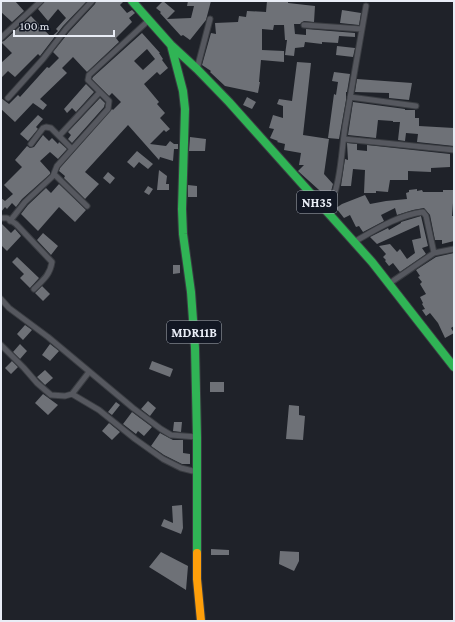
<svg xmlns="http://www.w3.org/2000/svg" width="455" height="622" viewBox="0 0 455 622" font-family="'Crimson Pro',serif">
	<rect width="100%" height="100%" fill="#1f2229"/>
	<!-- building -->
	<path fill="#6e7177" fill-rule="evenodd" d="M1,1H15L24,11L12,22L1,12Z
		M45,1H87L63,26L40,56L38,54L15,77L8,71L1,78V63L12,53L1,42L4,41L31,16L51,37L58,31L56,29L66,18L58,9L48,21L38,9Z
		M96,1H124L120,5L127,13L132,10L135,13L129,18L132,22L116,38L119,42L87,72L73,57L62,68L67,73L40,99L47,105L43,110L33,103L15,122L1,109V98L9,104L18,95L20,97L47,67L49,68L59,58L53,52L69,32L95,4Z
		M163,1L175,11L167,19L191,18L194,6H187L188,1H211L206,20L190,40L183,35L181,36L160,13L161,12L156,8Z
		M267,1H288V3L315,6L314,22L304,21L300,24H294L295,34L306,35V29L355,33V37L339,36L338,43L322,42V44L305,42L304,47L295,48L294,56L285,55L287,40H285L284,25H274L273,30L262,29V50L284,51V62L261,60L259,82H260L258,93L225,86L210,72L211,71L202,65L211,33L216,34L215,23L238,22L239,16L246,17L247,11L266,12Z
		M342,10L361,13L359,25L340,23Z
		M142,33L160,53H159L163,59L162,60L168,68L160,75L157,72L144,84L159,102L157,104L165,113L160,118L170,129L166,132L164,130L150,144L166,146L170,141L174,144H178V149H174L173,161L160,157L159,160L128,125L85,172L99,184L85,199L64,178L65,176L59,171L60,168L112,109L113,110L121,102L112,93L109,96L92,79L93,77ZM147,49L155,59L143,70L134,61Z
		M337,46L355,48L353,57L336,55Z
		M297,62L311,63L303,135L329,139L324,174L333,184L329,199L298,171L304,165H299L301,153L284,150L285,144L277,142L278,141L270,138L274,129L269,128L273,115L283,118V106L277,104L279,99L292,101Z
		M334,72L350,74L347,92H346V100L339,139L328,138L334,94L336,95L338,82L332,81Z
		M357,79L412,83L409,100L389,98V93L355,92Z
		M86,84L94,92L76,112L72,108L67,113L64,109Z
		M247,97L256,102L252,109L243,105Z
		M100,98L105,103L104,107L72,143L68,139L71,135L68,132Z
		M353,102L405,109V110H415V118H419V126L454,128V146L417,142L418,134L406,133L405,141L398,140L400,122H393V121L378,120L376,138L348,135Z
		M38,115L43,119L36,127L38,129L28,141L20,134Z
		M43,135L49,141L52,138L58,144L59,142L67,149L58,159L50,152L40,161L50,172V174L22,199L16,207L12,203L7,209L5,207L1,212V198L5,201L13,194L4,185L22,167L15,160L27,146L30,148L34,147Z
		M190,137L206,139L205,151H189Z
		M347,143L357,144V150L367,151V145L450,154V167L431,168V172L408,171V180H390L388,192L376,191V193H364L365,170L353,169L351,186H341L345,159L348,160Z
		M137,151L153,164L148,169L139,162L134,168L127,162Z
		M159,170L167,176L166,184H169V190H157Z
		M108,172L115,178L110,184L103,178Z
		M59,184L86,210L75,222L59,207L38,231L21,214L28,205L46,188L51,193Z
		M188,185L197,186V197H188Z
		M148,186L153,189L149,195L144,192Z
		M417,189V191L422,190L423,192H443V190H454L452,216H454V241L442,244V240H435L430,215L424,208L413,210L397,215L395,208L381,215L384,221L363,232L359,226L356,227L350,215L344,218L336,208L342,204L365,195L370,204L386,201L407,199L406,193L409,192V190Z
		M421,216L428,246L422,248L426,254L400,272L393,263L389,266L385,261L386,260L383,257L386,254L379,246L390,244L397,252L400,249L407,259L415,253L412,240L421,238L419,225L377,244L370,237L388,228L389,230L401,223V222Z
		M1,223L11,233L15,229L21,236L7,251L1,245Z
		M43,233L58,246L51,255L37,240Z
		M454,253V326L451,328L454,333L445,338L438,323L430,313L426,316L422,310L425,309L422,304L423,303L420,297L426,294L420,284L422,282L418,277L420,276L416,270L436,257Z
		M17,257L39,278L30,288L20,278L24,274L12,262Z
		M173,265H180V273L173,274Z
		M42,286L50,294L43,301L35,293Z
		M25,325L32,330L23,340L17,334Z
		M20,344L27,351L20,359L13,352Z
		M50,344L59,351L50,361L42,355Z
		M12,361L18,367L11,374L5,368Z
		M152,361L173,369L170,377L149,369Z
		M45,370L53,378L45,385L37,377Z
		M210,382H224V392H210Z
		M43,394L58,405L48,415L35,403Z
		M148,401L156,408L150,416L141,409Z
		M116,402L120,405L112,415L108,412Z
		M289,405L299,406V415L305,416L303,440L286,439Z
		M132,412L152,427L144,436L138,431L136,434L123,424Z
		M174,422H182L181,432L173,431Z
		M109,423L120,432L112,440L102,431Z
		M160,433L173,440H183V453L190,454V464H182L164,455L151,446Z
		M182,505L183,528L181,534L161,526L164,519L173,523L172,506Z
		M211,549L229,550V555H211Z
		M280,551L299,552V561L294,571L279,564Z
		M161,552L188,566L186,590L149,567Z"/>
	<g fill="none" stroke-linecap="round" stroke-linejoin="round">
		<defs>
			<path id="street" d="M304,25L362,29
				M1,38L41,1
				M197,69L210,19
				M350,97L416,106
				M8,98L43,59L66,29L92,1
				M59,136L100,92
				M344,139L454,150
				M31,144L43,128L46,127L51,128L72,149
				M54,174L87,206
				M327,212C341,186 341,155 345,127C352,86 359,47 366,6
				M1,218H7L16,224L52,262C50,275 43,280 34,289
				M10,221L25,202L53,176L57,166L108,109L109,101L88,80L89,75L149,20
				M354,242C375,230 398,215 423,212L426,216L434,253
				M390,283L434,253L454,249
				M1,299L9,308L48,337L133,408L161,429L171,435L197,437
				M1,345L24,368L37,383L51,395L65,396L72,394L89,372
				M72,394L99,410L135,439L163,459L181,468L197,472"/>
			<path id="fast" d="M132,1L171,45L197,69L229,102L372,262L454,367
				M171,45L183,91L185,109L182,209L183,234L191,292L195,348L197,437V553"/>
			<path id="slow" d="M197,553V579L201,621"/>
		</defs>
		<!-- street casing -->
		<use href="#street" stroke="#3a3d42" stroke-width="7"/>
		<!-- fast casing -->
		<use href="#fast" stroke="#3a3d42" stroke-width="10"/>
		<!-- slow casing -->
		<use href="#slow" stroke="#3a3d42" stroke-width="10"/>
		<!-- street -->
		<use href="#street" stroke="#56585f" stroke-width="5"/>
		<!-- fast -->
		<use href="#fast" stroke="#30b455" stroke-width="8"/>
		<!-- slow -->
		<use href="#slow" stroke="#ff9f0a" stroke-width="8"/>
	</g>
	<g text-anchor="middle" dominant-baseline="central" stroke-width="4" stroke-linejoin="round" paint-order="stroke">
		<!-- shield labels -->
		<g fill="#121723" stroke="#a8adb7" stroke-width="1">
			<rect x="297" y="191" width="40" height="22" rx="3"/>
			<rect x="167" y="321" width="54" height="22" rx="3"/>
		</g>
		<g font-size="13" font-weight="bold" fill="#e9edf6">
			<text x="317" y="202">NH35</text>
			<text x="194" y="332">MDR11B</text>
		</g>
	</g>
	<!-- border -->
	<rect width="455" height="622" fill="none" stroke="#e9edf6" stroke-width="4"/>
	<!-- scale -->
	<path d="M14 30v6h100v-6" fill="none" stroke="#e9edf6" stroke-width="2"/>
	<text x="20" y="30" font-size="12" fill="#e9edf6" stroke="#121723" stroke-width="3" paint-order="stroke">100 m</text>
</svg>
